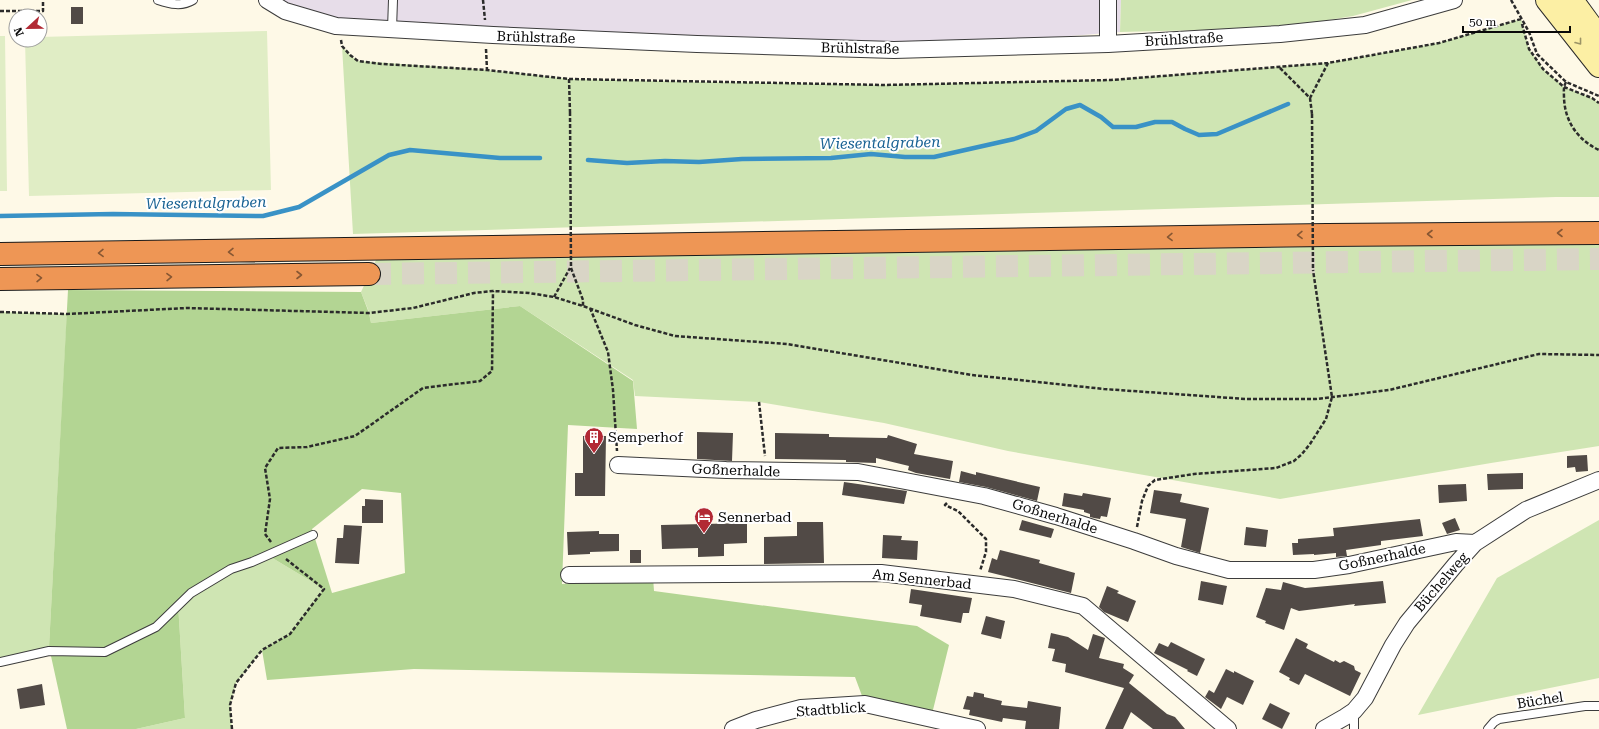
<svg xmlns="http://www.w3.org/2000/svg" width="1599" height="729" viewBox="0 0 1599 729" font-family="'Roboto Serif',serif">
	<rect width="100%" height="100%" fill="#fef9e7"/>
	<!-- industrial -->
	<path fill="#e7dde9" d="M267,0H1121L1120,32L894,50L336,26Z"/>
	<!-- green -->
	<path fill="#cfe5b3" d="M1121,0H1412L1353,16L1279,28L1120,32Z
		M1521,19L1529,49L1543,69L1564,87L1592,98L1599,103V197H1556L353,234L342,46L350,55L358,61L487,70L569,79L702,82L885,85L1111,80L1328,63L1439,43Z
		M1599,243V446L1491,463L1280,499L1008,451L884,423L759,402L635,396L633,380L520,306L371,323L369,312L361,292L376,260Z
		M0,312L67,314L49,647L0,660Z
		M1599,520V678L1418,715L1497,578Z
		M264,553L324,589L290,634L262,650L236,683L230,705L232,729H136L185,718L178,603Z"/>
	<!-- forest -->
	<path fill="#b3d593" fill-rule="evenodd" d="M68,290L361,292L369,313L371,323L520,306L633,381L637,429L568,425L562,584L653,577L654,591L917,626L949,645L931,718L865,704L855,677L414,669L267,680L262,650L290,634L324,589L264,553L178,603L185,718L136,729H67L49,647ZM362,489L401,493L405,573L332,593L312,529Z"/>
	<!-- pitch -->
	<path fill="#e0edc5" d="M267,31L271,190L29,196L25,40H40V37Z
		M0,36H5L7,191H0Z"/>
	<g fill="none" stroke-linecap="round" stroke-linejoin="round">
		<!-- stream -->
		<path stroke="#3992c6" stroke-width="4.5" d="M588,160L627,163L665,161L699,162L742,159L831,158L871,154L905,157H934L1014,139L1036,131L1066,109L1080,105L1101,117L1113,127H1136L1155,122H1172L1185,129L1199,135L1217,134L1288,104
			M0,216L113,214L263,216L299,207L389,155L410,150L500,158H540"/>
	</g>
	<!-- building -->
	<path fill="#514a46" d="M71,7H83V24H71Z
		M697,432L733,433L732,461L697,459Z
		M775,433L829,434V437L887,438L888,435L917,444L914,454L953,461L950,479L916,473L908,470L909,466L876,458V463L846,462V460L775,459Z
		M583,436H606L605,496H575V473H583Z
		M1587,455L1588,471L1576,472L1575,467L1567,468V456Z
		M961,471L976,475V472L1040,487L1037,501L986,487L959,482Z
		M1523,473V489L1488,490L1487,474Z
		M844,482L907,491L904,504L842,495Z
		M1466,484L1467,501L1439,503L1438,485Z
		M1154,490L1182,494L1180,502L1209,508L1200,553L1181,547L1186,519L1150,513Z
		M1064,493L1082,496L1083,493L1111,498L1107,517L1101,516L1100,519L1094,518L1090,517V514L1084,512V510L1062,506Z
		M365,499L383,500V523H362V506H365Z
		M1455,518L1460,530L1447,534L1442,523Z
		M1420,519L1423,536L1381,541V545L1346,550L1347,556L1336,557V553L1314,555V554L1293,555L1292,543H1298V539L1334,536L1333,528Z
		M1022,520L1054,529L1051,538L1019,530Z
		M797,522H823L824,563L764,564V537L797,536Z
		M747,523V543L724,544V556L698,557V548L662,549L661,525Z
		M344,525L362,526L359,564L335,563L337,538H343Z
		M1246,527L1268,530L1266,547L1244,545Z
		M599,531V534H619V551L590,552V554L568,555L567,532Z
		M883,535L902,536L901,540L918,541L917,560L882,558Z
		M630,550H641V563H630Z
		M1000,550L1040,560L1039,563L1075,573L1071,593L988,572L992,558L997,560Z
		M1201,581L1227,586L1223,605L1198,600Z
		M1383,581L1386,603L1354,606L1355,604L1299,611L1291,608L1284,630L1265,623L1266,621L1256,617L1266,588L1281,590L1283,582L1305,588Z
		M1107,586L1119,591L1117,593L1136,601L1128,622L1104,612L1099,607Z
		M911,589L972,598L969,613H963L961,623L920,616L922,605L909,603Z
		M986,616L1005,621L1001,639L981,634Z
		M1051,633L1068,637L1088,650L1093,634L1105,638L1099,658L1124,664L1123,668L1134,675L1129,683L1167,714L1175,717L1185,729H1153L1131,712L1123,729H1105L1124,688L1065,672L1066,664L1052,661L1055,649L1048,648Z
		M1296,638L1308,644L1306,648L1334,662L1335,660L1340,663L1344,661L1354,666L1355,670L1361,673L1350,696L1305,674L1299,685L1289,680L1290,678L1279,672Z
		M1171,642L1205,659L1197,676L1187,671L1188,670L1154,653L1159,643L1168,647Z
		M1226,669L1234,673V671L1254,681L1243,705L1227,697L1221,709L1205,697L1209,690L1214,693Z
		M42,684L45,705L20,709L17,689Z
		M974,692L984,694V697L1002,701L1001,705L1027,708L1028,701L1061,707L1059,729H1025L1026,721L1003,718L1002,722L969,715L970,710L963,709L967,696L973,697Z
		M1270,703L1290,713L1282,729L1262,719Z"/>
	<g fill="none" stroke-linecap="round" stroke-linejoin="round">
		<!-- highway-tunnel -->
		<path stroke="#d9d5c6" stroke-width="22" stroke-dasharray="22 11" stroke-linecap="butt" d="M369,274L1599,259"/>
		<defs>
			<path id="lane" d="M158,0C170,4 182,7 193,0
				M392,29L393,0
				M0,662L49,651L105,652L156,627L191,593L231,569L252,562L313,535
				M1354,711V729
				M1488,729L1494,722L1499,719L1585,706H1599"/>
			<path id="street" d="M267,0L285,11L336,26L493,35L697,44L894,50L1108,44L1280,34L1365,25L1454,0
				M1108,44V0
				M618,465L726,470L858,472L984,496L1056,516L1134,541L1176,556L1229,570H1314L1349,565L1456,542L1475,543
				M569,575L881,573L1014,589L1083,606L1228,729
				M733,729L756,720L801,708L865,704L977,729
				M1324,729L1345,717L1354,711L1365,698L1393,645L1407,623L1456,564L1475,543L1526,510L1599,480"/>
			<path id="secondary" d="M1547,0L1599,66
				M1572,0L1599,37"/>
			<path id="highway" d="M0,254L1327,235L1599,233
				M0,279L369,274"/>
		</defs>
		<!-- lane casing -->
		<use href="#lane" stroke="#3c3c3c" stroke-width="10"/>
		<!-- street casing -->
		<use href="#street" stroke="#3c3c3c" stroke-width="18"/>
		<!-- secondary casing -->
		<use href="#secondary" stroke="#2b2b2b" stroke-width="24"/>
		<!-- highway casing -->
		<use href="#highway" stroke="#1a1a1a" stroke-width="24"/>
		<!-- path -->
		<path stroke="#2b2b2b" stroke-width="2.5" stroke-dasharray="4 2" stroke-linecap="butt" d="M483,0L485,20
			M1511,0L1529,32L1537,54L1566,82L1599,96
			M0,11H43V0
			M1522,24L1529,49L1543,69L1564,87L1592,98L1599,103
			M341,40L342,46L350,55L358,61L382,64L487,70L569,79L885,85L1111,80L1328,63L1439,43L1521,19
			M486,49L487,70
			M1280,68L1310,98L1328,63
			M569,79L570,112
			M1566,82C1563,88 1564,92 1564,98C1565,122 1578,140 1599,150
			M1310,98L1312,114
			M571,268L583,300V306
			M554,297L570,268
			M590,308L608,352L613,390L617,451
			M0,312L67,314L187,308L369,313L413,308L474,293L493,291L529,293L554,297L583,306L635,325L675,336L787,344L972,375L1104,389L1246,399H1316L1350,395L1389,390L1539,354L1599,355
			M759,402L765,456
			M947,503L945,505L958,511L986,539V552L980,571
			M1137,527L1142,501L1148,486L1155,480L1194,474L1276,468L1294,461L1302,454L1310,444L1326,419L1332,397L1313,270
			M271,542L265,534L270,499L265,468L278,448L307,447L355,436L423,388L480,381L492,371L493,291
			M232,729L230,705L236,683L262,650L290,634L324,589L286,559"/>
		<!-- lane -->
		<use href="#lane" stroke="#fff" stroke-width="8"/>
		<!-- street -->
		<use href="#street" stroke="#fff" stroke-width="16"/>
		<!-- secondary -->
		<use href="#secondary" stroke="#fcefa4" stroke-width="22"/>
		<!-- highway -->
		<use href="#highway" stroke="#ee9655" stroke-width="22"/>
		<!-- path-bridge -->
		<path stroke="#2b2b2b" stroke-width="2.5" stroke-dasharray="4 2" stroke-linecap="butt" d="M570,112L571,268
			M1312,114L1313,270"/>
	</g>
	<!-- one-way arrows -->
	<defs><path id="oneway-chevron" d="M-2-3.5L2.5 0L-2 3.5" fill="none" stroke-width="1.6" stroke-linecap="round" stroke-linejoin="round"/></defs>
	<use stroke="#9b9366" href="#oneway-chevron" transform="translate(1579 42) rotate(52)"/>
	<g stroke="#875733">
		<use href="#oneway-chevron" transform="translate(1560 233) rotate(180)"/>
		<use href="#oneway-chevron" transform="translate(1430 234) rotate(180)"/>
		<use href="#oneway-chevron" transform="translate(1300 235) rotate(179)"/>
		<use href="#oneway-chevron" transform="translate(1170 237) rotate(179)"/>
		<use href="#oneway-chevron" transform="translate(231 252) rotate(179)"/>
		<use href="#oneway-chevron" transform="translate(101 253) rotate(179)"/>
		<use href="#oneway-chevron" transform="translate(299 275)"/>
		<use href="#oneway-chevron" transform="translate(169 277) rotate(-1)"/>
		<use href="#oneway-chevron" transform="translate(39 278) rotate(-1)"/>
	</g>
	<!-- icons -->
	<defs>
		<symbol id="building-pin" viewBox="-11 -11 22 30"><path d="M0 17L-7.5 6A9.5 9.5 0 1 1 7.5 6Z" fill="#b22934" stroke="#fff"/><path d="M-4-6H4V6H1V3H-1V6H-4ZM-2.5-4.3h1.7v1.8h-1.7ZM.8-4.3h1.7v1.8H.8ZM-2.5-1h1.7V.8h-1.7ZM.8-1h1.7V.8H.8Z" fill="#fff"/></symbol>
		<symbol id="hotel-pin" viewBox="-11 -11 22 30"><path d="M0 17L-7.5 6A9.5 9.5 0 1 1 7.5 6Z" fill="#b22934" stroke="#fff"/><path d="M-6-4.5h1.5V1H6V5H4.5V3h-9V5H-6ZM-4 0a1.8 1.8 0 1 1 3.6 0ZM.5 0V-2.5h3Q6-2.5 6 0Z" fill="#fff"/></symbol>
	</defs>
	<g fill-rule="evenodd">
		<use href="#building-pin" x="583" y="426" width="22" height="30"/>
		<use href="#hotel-pin" x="693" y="506" width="22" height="30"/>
	</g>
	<g text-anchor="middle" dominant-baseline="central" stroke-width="4" stroke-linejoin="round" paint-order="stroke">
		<!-- street labels -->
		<g font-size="14" fill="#090909" stroke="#fff">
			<text transform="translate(536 37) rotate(2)">Brühlstraße</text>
			<text transform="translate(1184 39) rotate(-3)">Brühlstraße</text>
			<text transform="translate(860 48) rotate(1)">Brühlstraße</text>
			<text transform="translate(736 470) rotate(2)">Goßnerhalde</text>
			<text transform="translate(1055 516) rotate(17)">Goßnerhalde</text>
			<text transform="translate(1382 557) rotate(-12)">Goßnerhalde</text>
			<text transform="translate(922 579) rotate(6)">Am Sennerbad</text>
			<text transform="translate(1441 582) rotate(-49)">Büchelweg</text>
			<text transform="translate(1540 700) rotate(-9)">Büchel</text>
			<text transform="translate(831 709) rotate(-4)">Stadtblick</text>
		</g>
		<!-- poi labels -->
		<g font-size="14" fill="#090909" stroke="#fff" text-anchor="start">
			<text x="608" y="437">Semperhof</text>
			<text x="718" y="517">Sennerbad</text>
		</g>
		<!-- water labels -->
		<g font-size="15" font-style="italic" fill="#1a6394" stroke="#fff">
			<text transform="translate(880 143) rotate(-1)">Wiesentalgraben</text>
			<text transform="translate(206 203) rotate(-1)">Wiesentalgraben</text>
		</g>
	</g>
	<!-- north arrow -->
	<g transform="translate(28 28) rotate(248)"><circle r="19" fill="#ffffff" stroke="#9d9d9d"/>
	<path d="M0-3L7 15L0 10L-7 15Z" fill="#b22934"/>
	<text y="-6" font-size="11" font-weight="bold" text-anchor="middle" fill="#090909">N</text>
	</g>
	<!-- scale -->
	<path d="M1463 26v6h107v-6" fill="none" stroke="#090909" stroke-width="2"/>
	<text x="1469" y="26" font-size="12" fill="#090909" stroke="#ffffff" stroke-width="3" paint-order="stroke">50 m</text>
</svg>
